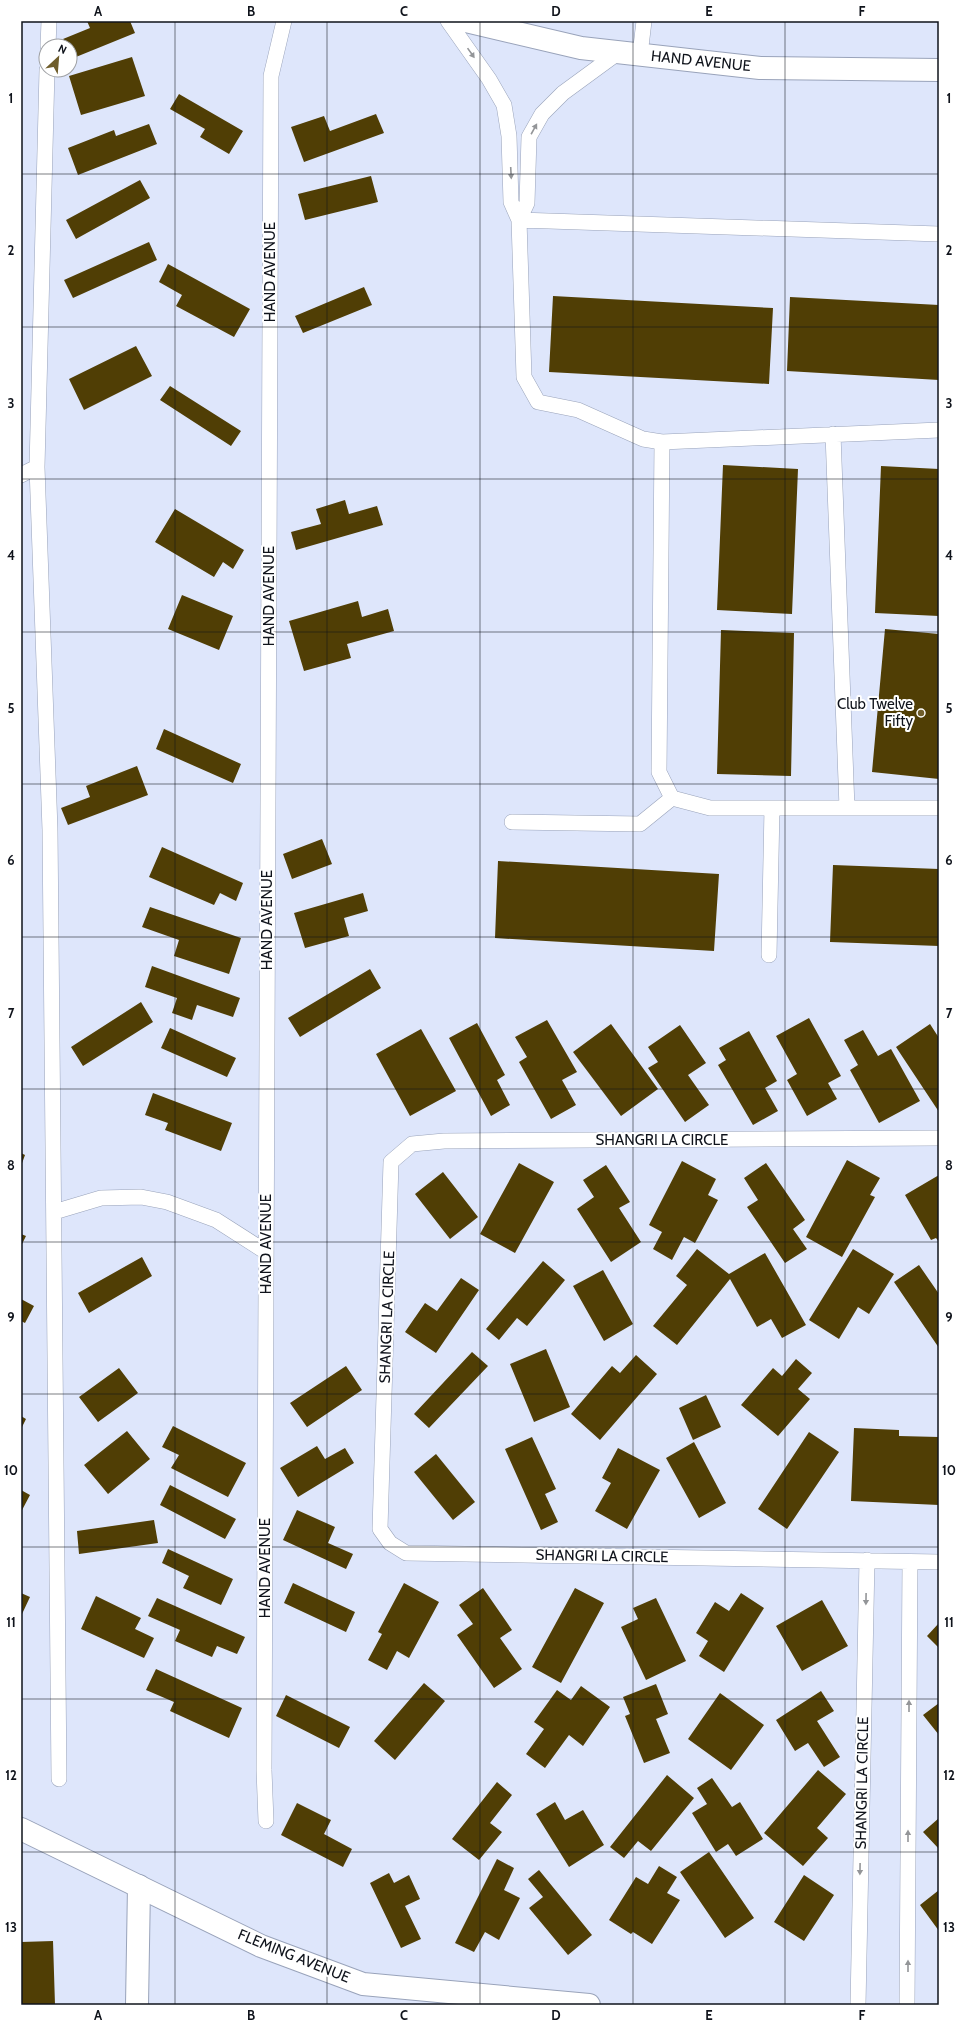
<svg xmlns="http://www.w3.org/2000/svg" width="960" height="2026" viewBox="0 0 960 2026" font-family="Cabin,sans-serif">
	<rect width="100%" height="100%" fill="#dee6fb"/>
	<!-- building -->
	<path fill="#503e05" d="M87,21H130L135,33L71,59L70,46H66L63,39L90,28Z
		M132,57L145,96L81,115L69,76Z
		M179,94L243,131L229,154L200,137L205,129L170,109Z
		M376,114L384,133L304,162L291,127L324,116L330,131Z
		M149,124L157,144L78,175L68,148L114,130L116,136Z
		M371,176L378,202L305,220L298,194Z
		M140,180L150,198L76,239L66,220Z
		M149,242L157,260L73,298L64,280Z
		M168,264L250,309L234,337L176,306L182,295L159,282Z
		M364,287L372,305L303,333L295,316Z
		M553,296L773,308L769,384L549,372Z
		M790,297L939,305V380L787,371Z
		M136,346L152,376L84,410L69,379Z
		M170,386L241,431L231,446L160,400Z
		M723,465L798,469L792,614L717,610Z
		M881,466L939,469V616L875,613Z
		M345,500L349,514L377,506L383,525L296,550L291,532L321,524L316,509Z
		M175,509L244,550L233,569L223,562L214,577L155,542Z
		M182,595L233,616L219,650L168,629Z
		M358,601L362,617L388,609L394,631L347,644L351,658L304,671L289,621Z
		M885,629L939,634V779L872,772Z
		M721,630L794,633L791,776L717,774Z
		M164,729L241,764L233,783L156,749Z
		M137,766L148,795L68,825L61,808L90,797L86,786Z
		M322,839L332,864L292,879L283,854Z
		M162,847L243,883L236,901L220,893L214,905L149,877Z
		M498,861L719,874L714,951L495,938Z
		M833,865L939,869V946L830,942Z
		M363,893L368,911L344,918L349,936L305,948L294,913Z
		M150,907L241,938L229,974L174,956L179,940L142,927Z
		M152,966L240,998L233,1017L197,1005L192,1020L172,1013L177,998L145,987Z
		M370,969L381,988L300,1037L288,1018Z
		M141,1002L153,1022L83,1066L71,1047Z
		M809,1018L841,1076L828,1083L837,1099L807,1116L787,1080L797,1074L776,1036Z
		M547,1020L577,1072L562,1080L576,1105L551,1119L519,1062L527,1057L515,1037Z
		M477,1023L505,1075L497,1080L510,1105L491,1116L449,1038Z
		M611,1024L658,1089L621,1116L573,1052Z
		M930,1024L939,1038V1112L896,1047Z
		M680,1025L706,1063L688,1075L709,1105L685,1122L648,1068L658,1062L648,1047Z
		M170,1028L236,1058L227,1077L161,1048Z
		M421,1029L456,1091L410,1116L376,1054Z
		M863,1030L878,1056L891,1049L920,1101L879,1123L850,1070L858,1065L844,1040Z
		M749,1031L777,1081L765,1088L778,1111L753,1125L718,1065L726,1060L719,1048Z
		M153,1093L232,1123L221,1151L165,1130L168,1123L145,1115Z
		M21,1153L25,1155L21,1166Z
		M847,1160L880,1178L870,1195L875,1197L842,1257L806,1237Z
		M682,1161L716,1179L708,1195L718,1200L695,1243L684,1237L672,1260L653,1249L662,1232L649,1225Z
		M519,1163L554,1182L515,1253L480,1234Z
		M766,1163L805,1220L793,1229L807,1249L785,1263L747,1207L758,1200L744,1178Z
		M606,1165L630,1202L619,1208L641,1242L611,1262L577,1209L594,1197L583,1180Z
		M443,1172L478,1217L450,1239L415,1194Z
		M939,1175V1242L936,1238L931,1240L905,1195Z
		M21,1234L26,1236L21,1246Z
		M697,1249L729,1274L765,1253L806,1325L782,1338L771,1319L757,1327L730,1279L677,1345L653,1326L687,1285L676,1276Z
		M853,1249L894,1274L869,1314L858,1307L839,1339L809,1320Z
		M142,1257L152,1276L89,1313L78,1293Z
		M543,1261L565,1280L527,1326L517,1318L499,1340L486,1329Z
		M919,1265L939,1294V1348L894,1282Z
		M603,1270L633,1324L604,1341L573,1286Z
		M461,1278L479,1290L436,1353L405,1332L425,1303L437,1311Z
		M21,1299L34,1306L25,1323L21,1321Z
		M546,1349L570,1407L534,1422L510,1364Z
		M472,1352L488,1366L429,1428L414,1414Z
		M636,1355L657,1374L600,1440L571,1414L612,1366L620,1373Z
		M796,1359L812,1373L798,1389L810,1399L778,1436L741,1405L773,1368L782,1376Z
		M346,1366L362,1390L307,1427L290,1403Z
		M119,1368L138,1393L98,1422L79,1397Z
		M706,1395L721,1427L693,1440L679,1408Z
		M21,1416L26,1419L21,1429Z
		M173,1426L246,1463L228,1497L171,1468L179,1455L162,1447Z
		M854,1428L899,1430V1436L939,1437V1505L851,1501Z
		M127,1431L150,1459L108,1494L84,1465Z
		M809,1432L839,1452L787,1529L758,1509Z
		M532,1437L556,1489L545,1494L558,1522L541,1530L505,1449Z
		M694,1442L726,1503L699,1518L666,1458Z
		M317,1446L325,1459L345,1448L354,1463L298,1497L280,1468Z
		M618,1448L660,1470L627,1529L595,1511L611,1483L602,1478Z
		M436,1454L475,1502L453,1520L414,1472Z
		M170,1485L236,1519L225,1539L160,1505Z
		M21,1490L30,1495L21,1512Z
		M297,1510L335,1527L328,1543L353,1554L346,1569L283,1540Z
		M154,1520L158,1543L79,1554L77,1531Z
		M168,1549L233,1579L221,1605L183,1588L189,1576L162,1563Z
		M293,1583L355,1612L346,1632L284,1603Z
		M404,1583L439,1602L409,1658L397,1651L387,1670L368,1660L382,1634L378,1632Z
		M483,1588L512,1630L500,1638L522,1669L494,1688L457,1635L473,1624L459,1605Z
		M575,1588L604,1603L561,1683L532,1667Z
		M21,1593L30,1597L22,1614H21Z
		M741,1593L764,1608L724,1672L699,1656L708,1641L696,1633L715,1602L729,1611Z
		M96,1596L141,1618L135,1629L154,1638L144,1658L81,1629Z
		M157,1598L245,1637L237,1654L217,1646L212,1657L175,1641L180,1630L148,1616Z
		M656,1598L686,1661L646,1680L621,1627L638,1619L633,1608Z
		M822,1600L848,1646L802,1671L776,1626Z
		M939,1623V1648L927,1636Z
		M156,1669L242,1708L229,1738L170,1711L174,1702L146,1690Z
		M424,1683L445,1701L395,1760L374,1741Z
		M656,1684L668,1714L656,1719L670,1753L644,1763L625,1716L630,1714L623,1697Z
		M581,1686L610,1707L583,1746L569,1735L545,1768L526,1754L544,1729L534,1722L557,1690L571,1700Z
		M821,1691L834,1711L817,1721L840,1757L824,1767L808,1743L795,1751L776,1720Z
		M720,1693L764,1725L731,1770L688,1739Z
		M286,1695L350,1727L339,1748L276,1716Z
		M939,1703V1735L923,1715Z
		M818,1770L846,1794L817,1828L828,1838L803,1866L764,1833Z
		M667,1775L694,1798L651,1851L638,1841L624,1858L610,1847Z
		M712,1778L732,1807L740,1802L763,1839L736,1856L728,1844L716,1852L692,1813L707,1804L697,1788Z
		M497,1782L512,1795L490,1823L502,1832L479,1860L452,1839Z
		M555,1802L565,1820L583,1810L604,1845L569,1867L536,1814Z
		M297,1803L331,1820L324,1834L352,1849L343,1867L281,1835Z
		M939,1818V1849L923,1832Z
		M709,1852L754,1918L725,1938L680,1872Z
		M497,1859L514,1868L504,1890L520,1898L499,1940L485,1932L474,1952L455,1943Z
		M659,1866L677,1877L667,1893L680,1900L652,1944L633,1932L631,1934L609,1920L636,1877L648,1884Z
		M539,1870L592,1935L568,1955L529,1908L543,1897L528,1879Z
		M389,1873L394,1883L409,1875L420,1899L405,1906L421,1939L401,1948L370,1883Z
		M804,1875L834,1895L804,1941L774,1922Z
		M939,1890V1931L920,1905Z
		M53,1941L55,2005H21V1942Z"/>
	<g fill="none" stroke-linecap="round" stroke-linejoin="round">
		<defs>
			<path id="service" d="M448,21L489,79L504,105L509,136L511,202L519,220L527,203L529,137L542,114L563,93L619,52
				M48,46L49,21
				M640,55L644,21
				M47,70L37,467L50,830L59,1779
				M939,234L519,220L524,377L538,402L578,410L643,439L662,442L659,772L672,798L710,808H939
				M833,434L847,808
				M662,442L939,430
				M21,475L37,467
				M512,822L640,824L672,798
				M769,955L772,808
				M939,1138L444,1141L412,1144L391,1162L380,1529L390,1543L406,1553L939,1562
				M54,1212L101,1198L141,1197L167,1202L216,1220L266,1252
				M266,1821L264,1770L271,76L284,21
				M858,2005L867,1560
				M907,2005L910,1562"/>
			<path id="minor" d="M137,2005L139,1886"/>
			<path id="tertiary" d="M466,21L581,48L760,68L939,70
				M21,1829L261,1946L363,1984L589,2005"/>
		</defs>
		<!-- service casing -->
		<use href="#service" stroke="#99a3ba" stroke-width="16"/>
		<!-- minor casing -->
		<use href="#minor" stroke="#99a3ba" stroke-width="24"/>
		<!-- tertiary casing -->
		<use href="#tertiary" stroke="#99a3ba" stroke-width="24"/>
		<!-- service -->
		<use href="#service" stroke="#fff" stroke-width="15"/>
		<!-- minor -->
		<use href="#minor" stroke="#fff" stroke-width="22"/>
		<!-- tertiary -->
		<use href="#tertiary" stroke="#fff" stroke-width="22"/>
	</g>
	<!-- one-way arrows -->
	<defs><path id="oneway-solid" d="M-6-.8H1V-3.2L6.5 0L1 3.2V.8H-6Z"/></defs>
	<g fill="#939598">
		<use href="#oneway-solid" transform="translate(471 53) rotate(55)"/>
		<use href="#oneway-solid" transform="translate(534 129) rotate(-61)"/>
		<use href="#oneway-solid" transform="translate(511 173) rotate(87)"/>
		<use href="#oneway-solid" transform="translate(866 1599) rotate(91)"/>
		<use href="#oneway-solid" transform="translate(909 1706) rotate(-90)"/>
		<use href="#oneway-solid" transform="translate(908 1836) rotate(-90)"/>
		<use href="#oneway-solid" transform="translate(860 1869) rotate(91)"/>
		<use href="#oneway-solid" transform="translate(908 1966) rotate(-90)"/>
	</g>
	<!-- grid -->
	<path fill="none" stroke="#0f131b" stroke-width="1" stroke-opacity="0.55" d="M175,21V2005M327,21V2005M480,21V2005M633,21V2005M785,21V2005M21,174H939M21,327H939M21,479H939M21,632H939M21,784H939M21,937H939M21,1089H939M21,1242H939M21,1394H939M21,1547H939M21,1699H939M21,1852H939"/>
	<!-- markers -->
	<circle fill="#6f5d2b" stroke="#fff" stroke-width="1.5" cx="921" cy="713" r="4"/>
	<g text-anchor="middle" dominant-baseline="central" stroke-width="4" stroke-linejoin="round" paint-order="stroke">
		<!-- street labels -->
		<g font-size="15" fill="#0f131b" stroke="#fff">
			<text transform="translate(701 61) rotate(6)">HAND AVENUE</text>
			<text transform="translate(270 272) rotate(-90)">HAND AVENUE</text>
			<text transform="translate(269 596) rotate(-90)">HAND AVENUE</text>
			<text transform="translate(267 920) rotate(-90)">HAND AVENUE</text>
			<text x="662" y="1140">SHANGRI LA CIRCLE</text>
			<text transform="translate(266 1244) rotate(-90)">HAND AVENUE</text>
			<text transform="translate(387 1317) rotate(-88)">SHANGRI LA CIRCLE</text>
			<text transform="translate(602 1556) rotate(1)">SHANGRI LA CIRCLE</text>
			<text transform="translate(265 1568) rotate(-90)">HAND AVENUE</text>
			<text transform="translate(862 1783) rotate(-89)">SHANGRI LA CIRCLE</text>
			<text transform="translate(294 1956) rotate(22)">FLEMING AVENUE</text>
		</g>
		<!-- poi labels -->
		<g font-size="15" fill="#0f131b" stroke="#fff" text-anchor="end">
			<text x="913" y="704">Club Twelve<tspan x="913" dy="17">Fifty</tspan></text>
		</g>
	</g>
	<!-- border -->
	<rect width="960" height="2026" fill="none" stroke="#ffffff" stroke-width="44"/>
	<!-- north arrow -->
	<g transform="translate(58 58) rotate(26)"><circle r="19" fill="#ffffff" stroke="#9fa1a4"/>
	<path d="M0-3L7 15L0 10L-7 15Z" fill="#6f5d2b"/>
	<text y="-6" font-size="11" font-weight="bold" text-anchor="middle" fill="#0f131b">N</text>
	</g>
	<rect x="22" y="22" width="916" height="1982" fill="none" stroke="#0f131b" stroke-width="1.5"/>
	<g font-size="13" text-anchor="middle" font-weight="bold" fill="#0f131b">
		<text x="98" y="16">A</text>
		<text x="251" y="16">B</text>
		<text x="404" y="16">C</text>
		<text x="556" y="16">D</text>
		<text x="709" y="16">E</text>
		<text x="862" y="16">F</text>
		<text x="11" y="103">1</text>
		<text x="949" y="103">1</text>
		<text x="11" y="255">2</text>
		<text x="949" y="255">2</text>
		<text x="11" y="408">3</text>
		<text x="949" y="408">3</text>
		<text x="11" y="560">4</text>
		<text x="949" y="560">4</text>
		<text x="11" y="713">5</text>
		<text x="949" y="713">5</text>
		<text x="11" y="865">6</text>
		<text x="949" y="865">6</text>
		<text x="11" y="1018">7</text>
		<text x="949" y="1018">7</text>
		<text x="11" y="1170">8</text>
		<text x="949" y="1170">8</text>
		<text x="11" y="1322">9</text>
		<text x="949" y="1322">9</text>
		<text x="11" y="1475">10</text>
		<text x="949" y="1475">10</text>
		<text x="11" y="1627">11</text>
		<text x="949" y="1627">11</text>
		<text x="11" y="1780">12</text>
		<text x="949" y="1780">12</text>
		<text x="11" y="1932">13</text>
		<text x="949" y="1932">13</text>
		<text x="98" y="2020">A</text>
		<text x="251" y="2020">B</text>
		<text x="404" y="2020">C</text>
		<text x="556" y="2020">D</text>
		<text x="709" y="2020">E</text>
		<text x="862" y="2020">F</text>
	</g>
</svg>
